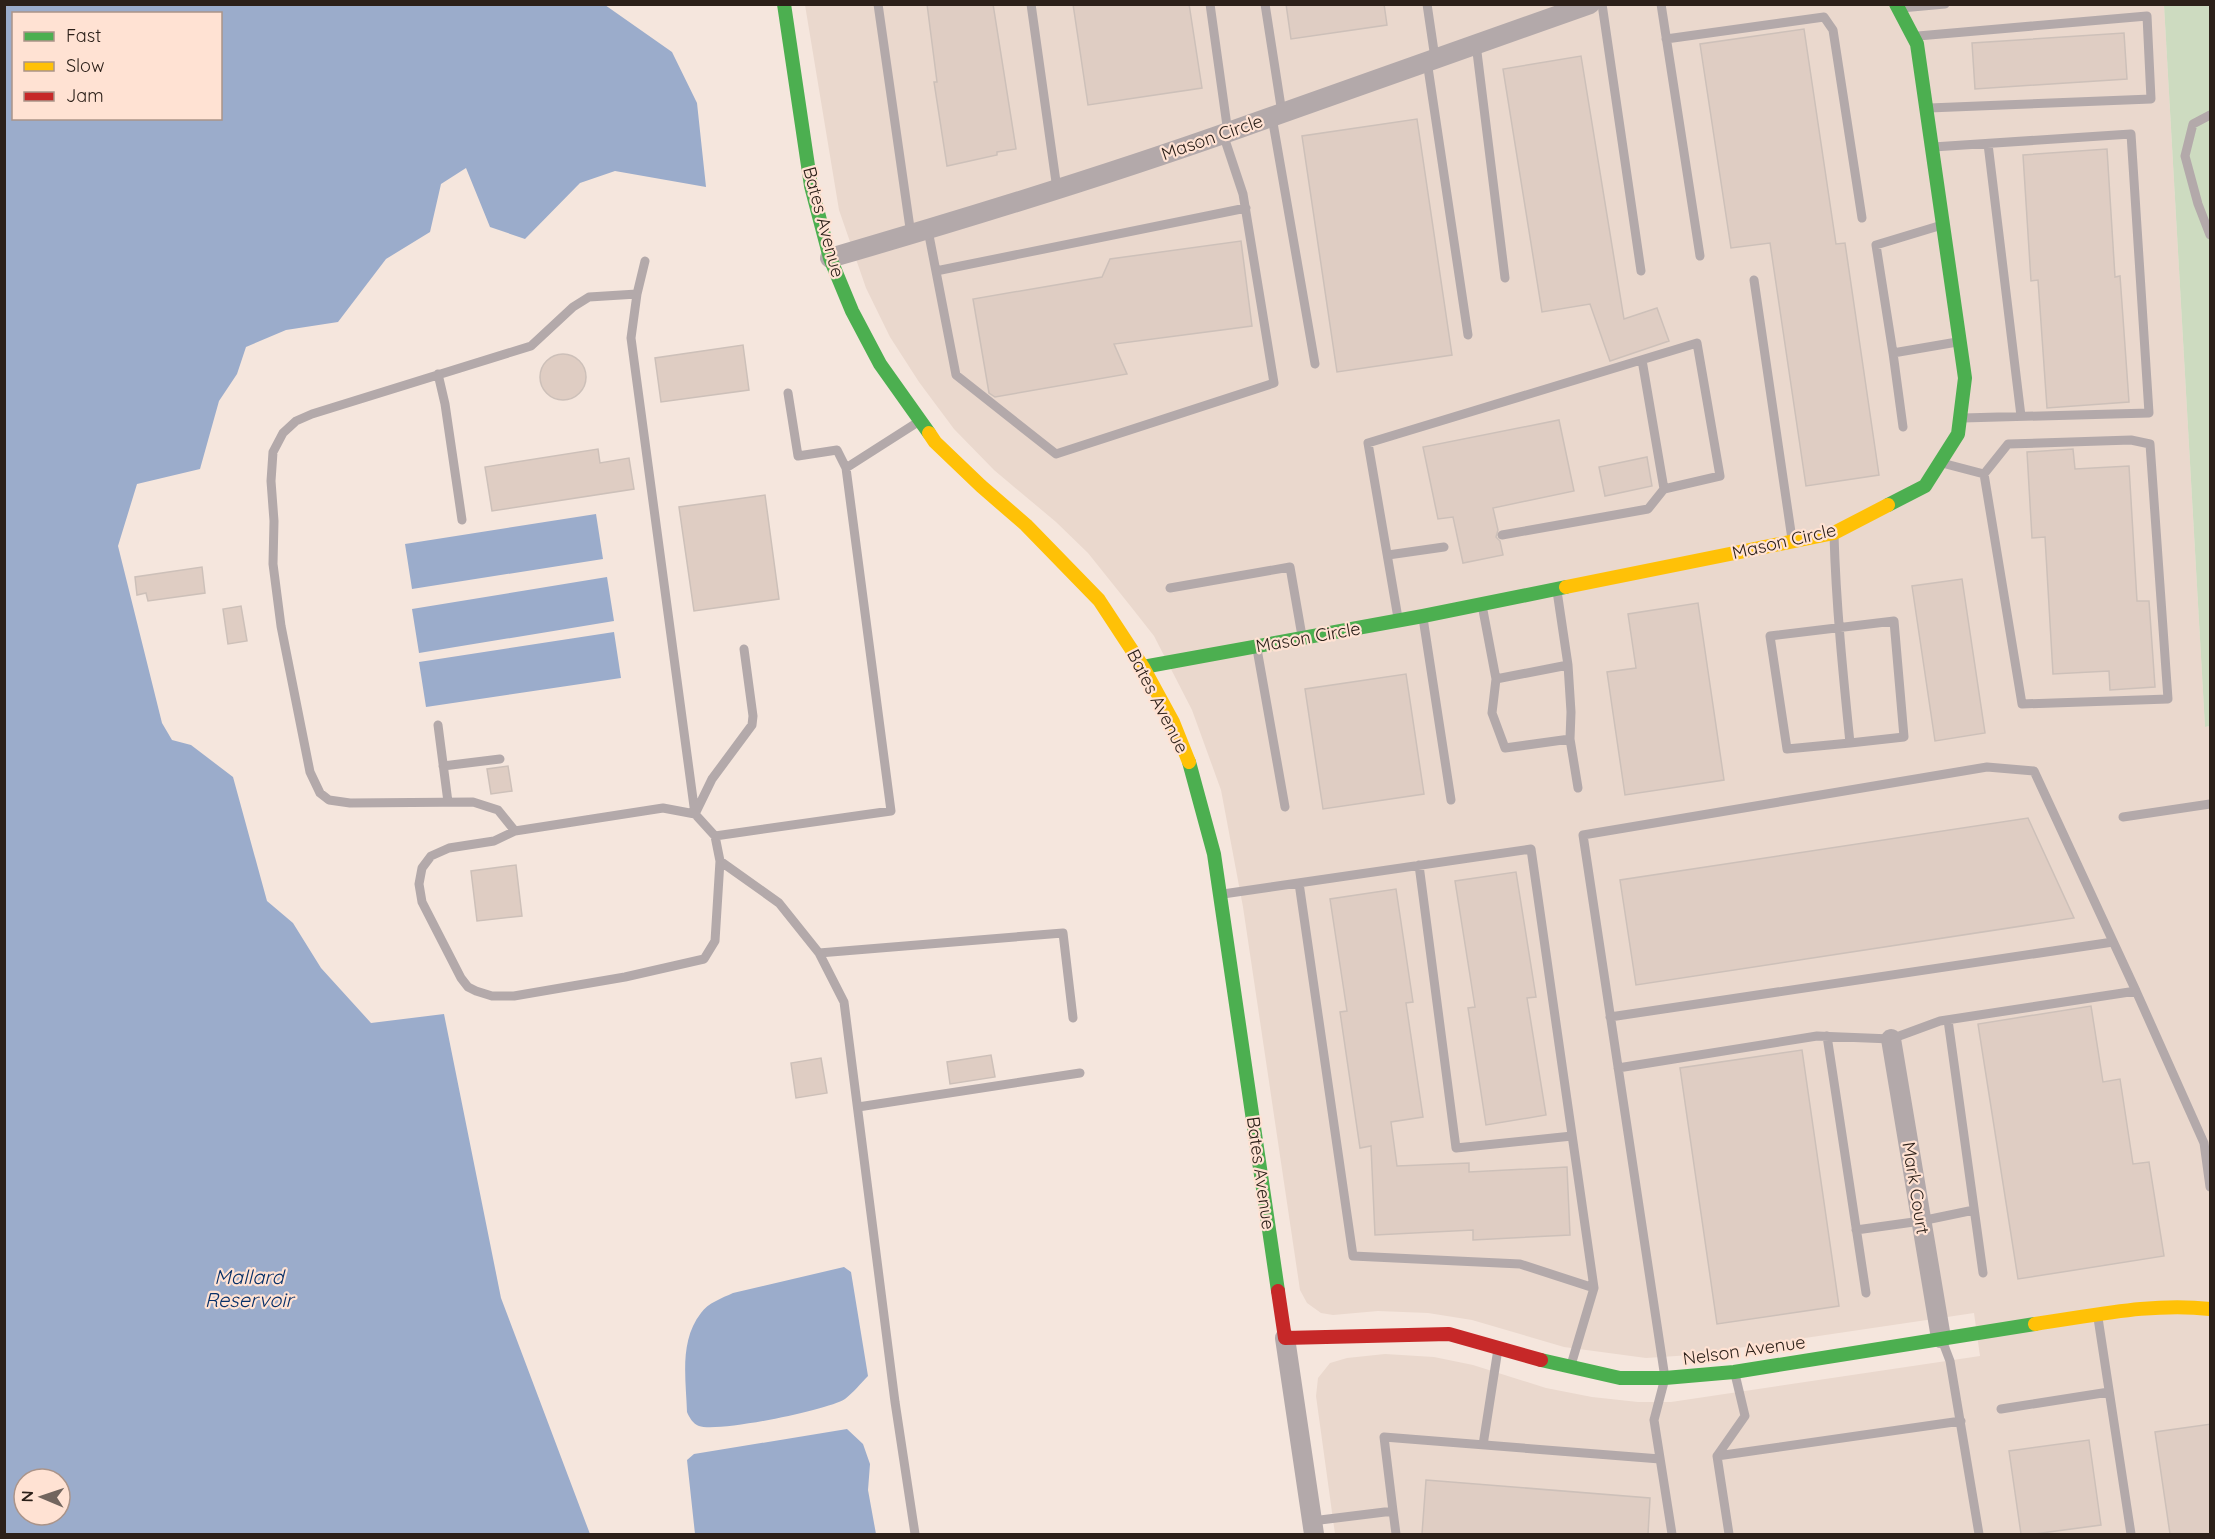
<svg xmlns="http://www.w3.org/2000/svg" width="2215" height="1539" viewBox="0 0 2215 1539" font-family="Quicksand,sans-serif">
	<rect width="100%" height="100%" fill="#f5e6dd"/>
	<!-- commercial -->
	<path fill="#ead8cd" d="M805,5H2164L2205,727L2210,726V1534H1335L1316,1396L1318,1378L1330,1363L1347,1358L1385,1354L1434,1357L1473,1365L1546,1388L1592,1397L1638,1402H1671L1980,1356L1974,1313L1691,1355L1646,1358L1564,1347L1472,1320L1428,1313L1378,1311L1333,1315L1321,1313L1307,1303L1300,1290L1243,907L1221,790L1192,710L1154,636L1132,608L1088,553L1056,522L994,470L954,429L919,382L890,337L866,288L839,210Z"/>
	<!-- green -->
	<path fill="#cddbc0" d="M2164,5H2210V726L2205,727Z"/>
	<!-- water -->
	<path fill="#9baccb" fill-rule="evenodd" d="M5,4L605,5L672,52L697,103L706,187L615,171L580,183L525,239L490,227L466,168L441,184L430,232L386,259L338,322L286,330L246,347L237,374L219,401L200,469L137,484L118,546L162,723L172,740L191,745L233,777L267,901L293,923L321,968L371,1023L444,1014L501,1298L590,1534H5ZM14,14H220V118H14ZM24,1479H60V1515H24Z
		M596,514L603,559L412,589L405,544Z
		M607,577L614,621L419,653L412,609Z
		M614,632L621,678L426,707L419,662Z
		M844,1267L851,1272L868,1376C861,1383 853,1393 845,1399C828,1410 717,1433 699,1426C693,1424 689,1417 687,1412C686,1379 679,1341 701,1313C708,1303 722,1298 733,1293Z
		M847,1429L863,1444L870,1464L868,1490L876,1534H695L687,1460L694,1454Z"/>
	<!-- building -->
	<path fill="#dfcdc3" stroke="#cdc0b9" stroke-width="1.5" d="M927,4H993L1016,149L997,152V155L947,166L934,82H937Z
		M1073,4H1189L1202,88L1088,105Z
		M1286,4H1384L1387,25L1291,39Z
		M1804,29L1836,244L1845,243L1879,475L1806,486L1770,243L1731,248L1700,44Z
		M2124,33L2127,79L1975,89L1972,43Z
		M1581,56L1624,319L1657,308L1669,341L1610,361L1590,304L1542,312L1503,69Z
		M1417,119L1452,355L1337,372L1302,136Z
		M2107,149L2115,277L2120,276L2129,402L2047,408L2038,280L2031,281L2023,155Z
		M1241,241L1252,326L1114,344L1127,374L995,397L989,393L973,299L1102,277L1110,259Z
		M743,345L749,390L661,402L655,358Z
		M540 377a23 23 0 1 1 46 0a23 23 0 1 1-46 0Z
		M1559,420L1574,491L1493,508L1498,530L1496,537L1500,541L1503,555L1463,563L1453,517L1438,519L1423,447Z
		M598,449L600,463L629,458L634,489L492,511L485,467Z
		M2073,449L2075,469L2129,466L2137,601H2149L2155,687L2110,690L2109,671L2053,674L2045,537L2032,538L2027,452Z
		M1647,457L1652,486L1605,496L1599,467Z
		M765,495L779,599L694,611L679,507Z
		M202,567L205,593L148,601L146,593L137,595L135,577Z
		M1962,579L1985,733L1935,741L1912,586Z
		M1698,603L1724,780L1625,795L1607,672L1636,668L1628,614Z
		M241,606L247,641L228,644L223,609Z
		M1406,674L1424,794L1323,809L1305,689Z
		M508,766L512,791L491,794L487,769Z
		M2028,818L2074,918L1636,985L1620,880Z
		M516,865L522,916L477,921L471,871Z
		M1516,872L1536,997L1527,998L1546,1115L1486,1125L1468,1008L1475,1007L1455,881Z
		M1396,889L1413,1002L1406,1003L1423,1117L1391,1122L1397,1166L1469,1163V1172L1567,1167L1570,1235L1473,1240V1230L1375,1235L1371,1146L1360,1148L1340,1012L1347,1011L1330,899Z
		M2091,1006L2103,1082L2120,1079L2133,1164L2149,1162L2164,1256L2018,1279L1978,1024Z
		M1802,1050L1839,1306L1717,1324L1680,1068Z
		M991,1055L995,1077L950,1084L947,1062Z
		M821,1058L827,1093L796,1098L791,1063Z
		M2211,1424V1534H2170L2155,1432Z
		M2089,1440L2101,1525L2034,1534H2021L2009,1451Z
		M1426,1480L1650,1498L1648,1534H1422Z"/>
	<g fill="none" stroke-linecap="round" stroke-linejoin="round">
		<!-- lane -->
		<path stroke="#b3a9aa" stroke-width="9" d="M878,4L911,235
			M1031,4L1057,189
			M1210,4L1228,133
			M1265,4L1282,113
			M1427,4L1435,58
			M1602,4L1641,271
			M1661,4L1700,256
			M1901,8L1945,4
			M1918,36L2147,16L2151,99L1929,108
			M1666,39L1824,17L1833,30L1862,218
			M1476,44L1505,278
			M1427,61L1468,335
			M2210,115L2193,124L2185,156L2198,204L2210,235
			M1272,117L1315,364
			M1988,144L2021,416
			M1933,147L2131,134L2149,413L1963,418
			M928,230L956,375L1056,454L1274,383L1243,194L1223,134
			M645,261L637,294L631,338L695,814L715,836L891,811L846,468L918,422
			M936,271L1246,208
			M1754,280L1792,539
			M637,294L589,297L573,307L531,346L312,414L296,421L283,433L273,452L271,481L274,521L273,564L281,626L310,772L320,793L329,800L350,803L473,802L498,810L515,831L663,808L695,814L712,779L752,725L753,716L744,649
			M1893,353L1876,245L1942,225
			M438,374L445,404L462,520
			M788,393L798,456L837,450L846,468
			M1903,427L1893,353L1957,342
			M1942,463L1984,474L2022,704L2168,699L2150,444L2131,440L2008,444L1984,474
			M1502,535L1648,509L1664,489
			M1834,535C1836,604 1843,674 1850,743L1787,749L1770,636L1894,621L1904,737L1850,743
			M1388,555L1444,547
			M1170,588L1290,567L1302,636
			M1482,605L1496,679L1568,665L1557,591
			M1398,618L1368,443L1697,343L1720,476L1664,489L1642,360
			M1423,618L1451,800
			M1257,649L1285,807
			M1496,679L1492,713L1505,748L1570,739L1571,712L1568,665
			M438,725L448,802
			M1570,739L1578,788
			M443,766L500,759
			M2123,817L2210,804
			M515,831L494,841L449,848L431,856L422,868L419,884L422,902L461,978L468,987L476,991L492,996H514L625,977L704,959L715,941L720,861
			M715,836L720,861L779,903L819,953L844,1002L895,1402L915,1534
			M1419,865L1456,1148L1572,1136
			M1299,883L1353,1256L1520,1264L1594,1288
			M1223,894L1531,849L1594,1288L1571,1365
			M819,953L1063,933L1073,1018
			M1610,1017L2113,942
			M1948,1020L1983,1273
			M1827,1036L1866,1293
			M1618,1068L1817,1036L1891,1039L1940,1021L2136,991L2204,1143L2210,1187
			M858,1107L1080,1073
			M1856,1230L1921,1221L1974,1210
			M2098,1318L2131,1534
			M1942,1340L1950,1361L1979,1534
			M2001,1409L2109,1392
			M1483,1445L1498,1349
			M1717,1456L1961,1421
			M1393,1511L1384,1437L1660,1459
			M1312,1521L1393,1511L1396,1534
			M1672,1534L1654,1420L1665,1378L1583,835L1987,767L2034,771L2136,991
			M1729,1534L1717,1456L1745,1416L1735,1374"/>
		<!-- street -->
		<path stroke="#b3a9aa" stroke-width="20" d="M830,258C968,218 1105,176 1240,128C1357,87 1473,45 1590,4
			M1891,1039L1941,1338
			M1285,1338L1314,1534"/>
		<!-- fast -->
		<path stroke="#4caf50" stroke-width="14" d="M784,4L811,186L830,258L852,311L880,364L929,433
			M1888,505L1925,486L1958,434L1965,378L1917,44L1896,4
			M1143,667L1423,616L1566,587
			M1189,762L1214,854L1278,1291
			M1541,1360L1620,1378H1665L1734,1372L2035,1324"/>
		<!-- slow -->
		<path stroke="#ffc107" stroke-width="14" d="M929,433L935,442L981,486L1026,525L1099,600L1143,667L1173,722L1189,762
			M1566,587L1834,533L1888,505
			M2035,1324C2092,1316 2153,1302 2210,1309"/>
		<!-- jam -->
		<path stroke="#c62828" stroke-width="14" d="M1278,1291L1285,1338L1449,1334L1541,1360"/>
	</g>
	<g text-anchor="middle" dominant-baseline="central" stroke-width="4.5" stroke-linejoin="round" paint-order="stroke">
		<!-- street labels -->
		<g font-size="18" fill="#2c2019" stroke="#ffe2d3">
			<text transform="translate(1212 137) rotate(-19)">Mason Circle</text>
			<text transform="translate(824 222) rotate(75)">Bates Avenue</text>
			<text transform="translate(1784 541) rotate(-13)">Mason Circle</text>
			<text transform="translate(1308 637) rotate(-10)">Mason Circle</text>
			<text transform="translate(1158 701) rotate(63)">Bates Avenue</text>
			<text transform="translate(1261 1173) rotate(82)">Bates Avenue</text>
			<text transform="translate(1916 1188) rotate(81)">Mark Court</text>
			<text transform="translate(1744 1350) rotate(-8)">Nelson Avenue</text>
		</g>
		<!-- water labels -->
		<g font-size="20" font-style="italic" fill="#073069" stroke="#ffe2d3">
			<text x="249" y="1276">Mallard<tspan x="249" dy="23">Reservoir</tspan></text>
		</g>
	</g>
	<!-- border -->
	<rect width="2215" height="1539" fill="none" stroke="#2c2019" stroke-width="12"/>
	<!-- legend -->
	<rect x="12" y="12" width="210" height="108" fill="#ffe2d3" stroke="#ab9489" stroke-width="1.5"/>
	<rect x="24" y="32" width="30" height="9" fill="#4caf50" stroke="#ab9489" stroke-width="1.5"/>
	<text x="66" y="42" font-size="18" fill="#2c2019">Fast</text>
	<rect x="24" y="62" width="30" height="9" fill="#ffc107" stroke="#ab9489" stroke-width="1.5"/>
	<text x="66" y="72" font-size="18" fill="#2c2019">Slow</text>
	<rect x="24" y="92" width="30" height="9" fill="#c62828" stroke="#ab9489" stroke-width="1.5"/>
	<text x="66" y="102" font-size="18" fill="#2c2019">Jam</text>
	<!-- north arrow -->
	<g transform="translate(42 1497) rotate(272)"><circle r="28" fill="#ffe2d3" stroke="#ab9489" stroke-width="1.5"/>
	<path d="M0-4.5L10 22L0 15L-10 22Z" fill="#72655e"/>
	<text y="-9" font-size="16" font-weight="bold" text-anchor="middle" fill="#2c2019">N</text>
	</g>
</svg>
